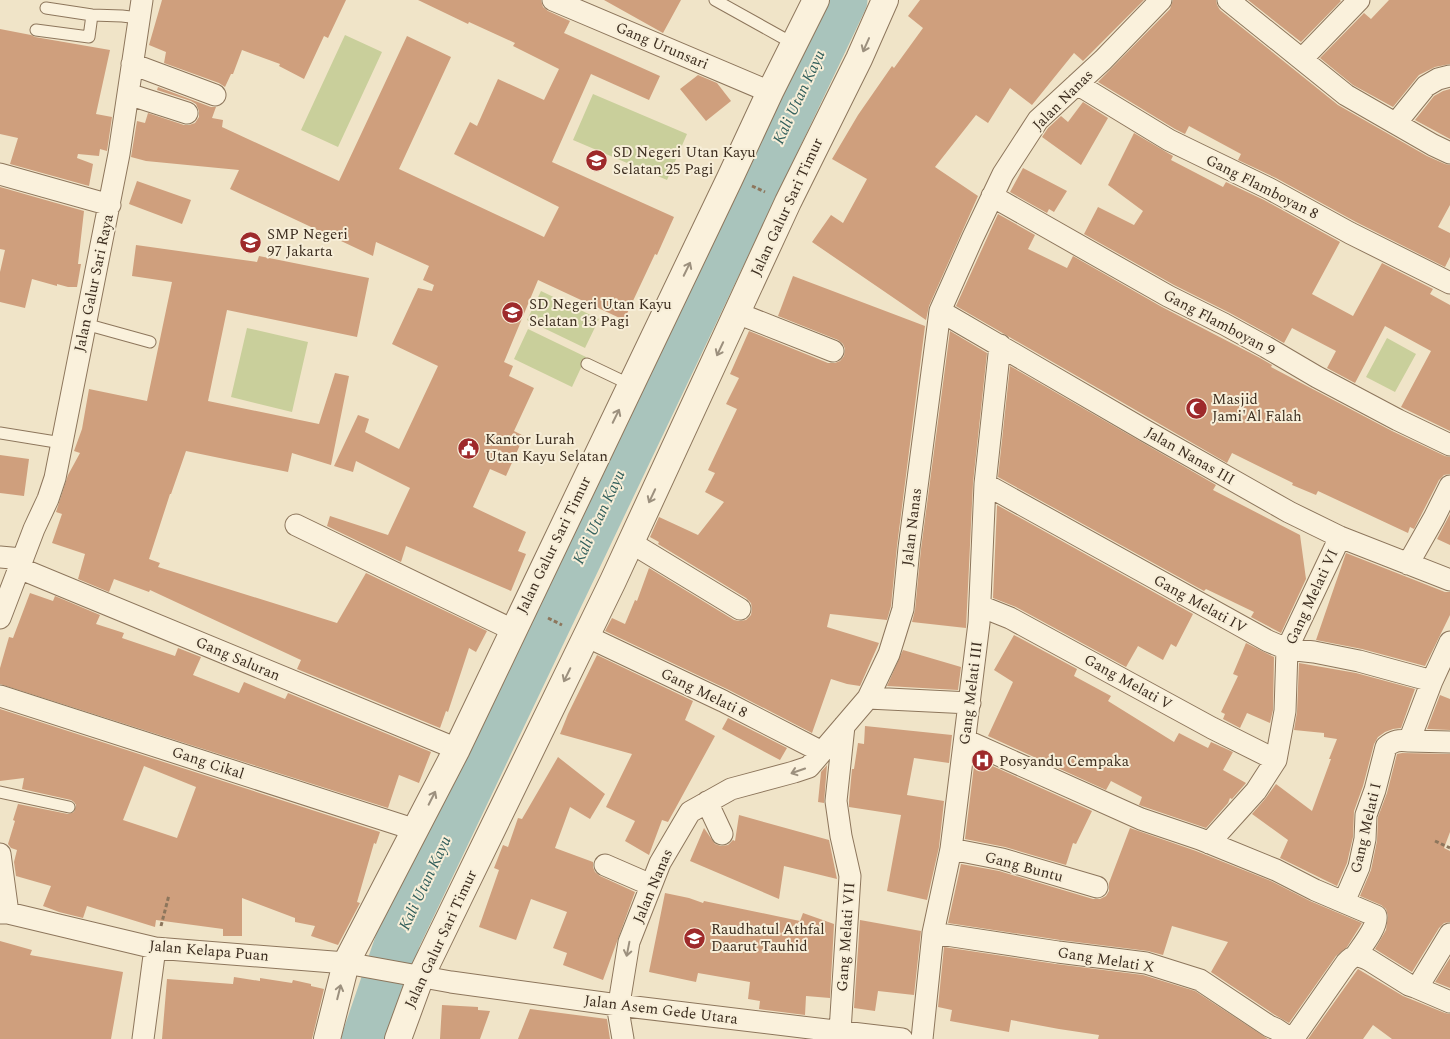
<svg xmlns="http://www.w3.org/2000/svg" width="1450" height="1039" viewBox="0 0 1450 1039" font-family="Spectral,serif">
	<rect width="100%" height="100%" fill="#f0e4c8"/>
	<!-- green -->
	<path fill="#c9cf9b" d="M345,35L382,52L338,147L301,130Z
		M593,94L687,134L667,180L573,140Z
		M541,291L599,319L585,348L527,320Z
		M247,328L308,342L292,412L231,397Z
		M528,329L586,357L572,387L514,359Z
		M1387,338L1416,354L1395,392L1366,377Z"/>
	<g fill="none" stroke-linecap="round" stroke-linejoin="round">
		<!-- river -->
		<path stroke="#a9c4bc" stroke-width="45" d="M364,1039L399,937L845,0"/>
	</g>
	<!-- building -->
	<path fill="#cf9f7d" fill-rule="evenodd" d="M162,0H346L328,38L324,36L304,79L279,66L280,64L242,50L233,74H231L225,87L219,83L164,63L166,52L149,45Z
		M418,0H541L543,7L548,11L570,21L564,33L660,76L649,100L591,74L552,162L674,217L657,255L655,254L624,320L538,280L504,362L513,366L509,376L534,388L514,431L524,436L506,476L490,469L473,507L526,532L518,551L526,554L511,591L406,546L401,562L327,526L330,516L388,535L410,488L356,461L353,472L334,466L358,415L369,419L365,432L399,449L438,366L392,344L418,288L432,291L434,285L423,280L429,266L376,242L373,256L230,189L239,170L146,161L131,157L137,121L145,123L148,113L184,125H189L195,123L199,117V111L196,104L191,101L157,90L158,87L211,107H216L212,118L223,120L222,127L339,181L407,36L451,57L399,169L544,237L559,207L454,154L470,122L477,126L498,79L544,100L559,69L513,46L515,43L469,22L468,24Z
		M604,0H681L663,33Z
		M920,0H1144L1083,61L1074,53L1032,105L1010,88L988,123L976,115L935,167L978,196L929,306L926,320L812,242L831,215L843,223L867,179L832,159L858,115L892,66L894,68L923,28L908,16Z
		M1173,0H1216L1217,5L1220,10L1338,105L1427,156L1445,164L1450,165V205L1438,227L1450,233V257L1445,267L1356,222L1276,178L1238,160L1241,154L1189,126L1185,134L1175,129L1098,82L1170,9Z
		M1248,0H1340L1341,1L1301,42Z
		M1389,0H1450V64L1435,67L1419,75L1393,107L1353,85L1320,58L1364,13L1371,19Z
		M0,29L31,35L35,37L110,50L96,114L112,117L107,151L100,149L99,156L78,154L77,158L93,164L89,186L10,164L18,138L0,134Z
		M698,75L717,83L731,101L706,121L680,89Z
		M1450,89V139L1415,120L1434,96L1443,91Z
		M1083,102L1108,118L1081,165L1042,137L1048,128L1061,116L1068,122Z
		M1134,133L1173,156L1171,160L1223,187L1226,182L1264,200L1340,242L1312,294L1353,316L1382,263L1433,289L1430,294L1450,305V431L1401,407L1431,351L1385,326L1355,383L1327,368L1336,351L1292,328L1284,343L1230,313L1174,285L1084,234L1098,207L1134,225L1143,211L1108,185Z
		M1023,168L1067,191L1054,212L1049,209L1047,213L1010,192Z
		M137,181L191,200L182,224L129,204Z
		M0,187L84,211L78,264H81L77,287H68L57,284V286L32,279L25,308L0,302V272L5,250L0,249Z
		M998,214L1035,235L1028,249L1067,268L1073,256L1162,307L1260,358L1272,365L1271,367L1392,431L1445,456L1450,457V474L1444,475L1439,480L1414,529L1410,527L1408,533L1318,491L1316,495L1292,485L1293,483L1232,453L1227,463L956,306Z
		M136,245L257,262L259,256L369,278L357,337L227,310L208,401L319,424L335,373L349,376L331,465L292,453L288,472L186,451L171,494H170L149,559L160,563L158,567L337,623L366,573L487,631L476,652L469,648L448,712L446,711L440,728L297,669L301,660L150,590L149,592L114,579L109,592L78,579L85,554L52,543L62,514L56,512L68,475L80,453L74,451L82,429L89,389L147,401L172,282L132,276Z
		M793,276L925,326L897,546L891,606L887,620L830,614L827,627L879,643L860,686L847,684L831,679L812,733L729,690L605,631L612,618L625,624L635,600L637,601L649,568L734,620L739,621L746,620L751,615L752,609L751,603L746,598L658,544L659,542L650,537L659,517L698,535L724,502L705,492L715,473L708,470L737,409L726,404L739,378L730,374L749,331L828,363H835L840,361L844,356L845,349L843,344L838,340L778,316Z
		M950,331L987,353L973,483L966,628L912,622L915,610L921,549Z
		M1010,366L1216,485L1213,490L1300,535L1306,579L1281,633L1251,617L1254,612L1206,589L1204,591L998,477Z
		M0,455L29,459L24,496L0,493Z
		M997,505L1193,614L1176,647L1171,644L1163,660L1138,646L1126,667L1016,607L993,598Z
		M1450,514V545L1437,539Z
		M1346,553L1445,592H1450V615L1425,666L1362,649L1316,640Z
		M30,593L53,601L55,596L100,615L96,624L124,633L122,638L175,656L178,648L201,657L193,675L239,693L244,682L285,699L288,693L431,752L419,783L399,775L388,808L0,684V668L9,637L13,638Z
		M1014,635L1077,669L1074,676L1111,696L1108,701L1174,742L1179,733L1208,748L1211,742L1233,752L1223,770L1246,783L1232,799L1230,798L1228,803L1206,828L1139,805L1142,797L1111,781L1106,790L988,736L1013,682L994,670Z
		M1246,643L1274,657L1273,710L1270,723L1247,713L1240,728L1223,719L1225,714L1221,712L1238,676L1233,674Z
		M903,650L961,667L958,690L887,686Z
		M597,655L693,701L685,720L715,736L668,822L662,820L649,855L625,841L635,821L606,807L632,754L560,734L568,714Z
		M1299,663L1356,673L1415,689L1401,728L1393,729L1385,732L1378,737L1374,744L1363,786L1354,811L1353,837L1347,863L1337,886L1280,858L1288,840L1252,814L1265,799L1276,784L1312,811L1331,759H1329L1337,739L1324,737V733L1294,730L1297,712Z
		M1440,695L1450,699V730L1427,729Z
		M0,709L380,832L376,844L374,843L357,902L360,903L338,945L311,936L315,926L295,922V918L242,898V936H223V929L156,920L155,927L87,906L83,918L59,912L43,906L51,886L16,876L14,862L17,850L11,848L8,844L15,821L13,820L18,804L68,814L74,812L76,805L74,802L71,800L22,789L24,778L0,781ZM144,766L196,787L177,838L123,820Z
		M728,718L787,748L780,760L722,729Z
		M865,726L952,735L949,763L914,758L907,795L944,801L939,847L927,900L887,891L901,815L849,807V801L852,769H854L858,743L864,744Z
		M1402,753L1450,754V832L1444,848L1450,851V922L1444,923L1439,928L1412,972L1375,949L1386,930L1388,916L1386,909L1381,905L1360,896L1371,870L1377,841L1378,817L1387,793L1397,754Z
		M558,757L605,794L590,819L570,807L555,848L593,862V867L595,872L600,876L635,892L603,980L563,965L567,953L553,948L567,912L531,899L516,940L479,927L499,870L494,868L503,845L508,847L518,818L522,819Z
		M977,759L1092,811L1076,844L1073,843L1066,865L1005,847L965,839L974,766Z
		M827,765L824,803L818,802L821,772Z
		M739,815L829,840L837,879L784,866L779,899L690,861L704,828L715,844L721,846L728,845L733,840L735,841Z
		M1130,828L1196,851L1271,881L1310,901L1362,923L1347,947L1336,956L1289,1023L1275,1015L1211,972L1228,942L1172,926L1163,955L1148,951L1060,940L948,923L961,864L999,871L1093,899H1100L1106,896L1109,891V883Z
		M665,893L689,898L703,903L704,901L800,921L803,913L834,924L830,998L806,996L805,1015L759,1009L760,1001L748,999L750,982L698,973L696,982L649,972Z
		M860,920L921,931L914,995L878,991L875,1011L854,1008Z
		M0,941L32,950L30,955L123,972L111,1039H0Z
		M944,947L1056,964L1143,975L1195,991L1268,1039H1098L1099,1035L1059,1029L1011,1020L1009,1032L950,1021L952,1010L938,1007Z
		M1450,958V988L1435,982Z
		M1358,969L1403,996L1445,1013L1450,1014V1039H1392L1373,1025L1363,1039H1308Z
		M234,977L260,981V978L292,983L293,980L311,984V986L324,989L312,1039H162L167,979L233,984Z
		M442,1005L478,1007V1010L490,1011L480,1039H440Z
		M530,1009L607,1019L610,1039H518Z"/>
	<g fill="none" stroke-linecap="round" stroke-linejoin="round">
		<defs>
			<path id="service" d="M715,0L794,44
				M46,8L92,15L122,16L139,18
				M36,30L89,37L92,15
				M85,324L150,342
				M587,364L631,385
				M0,433L62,443
				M0,792L69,807"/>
			<path id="minor" d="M553,0L770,92
				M1228,0L1346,95L1433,145L1450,153
				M1302,59L1359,0
				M132,64L215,95
				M1077,84L1169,140L1270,189L1350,233L1450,283
				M128,94L187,113
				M1396,123L1426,86L1438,79L1450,76
				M0,174L110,205
				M992,196L1168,296L1224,324L1266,347L1317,377L1398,420L1450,445
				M940,311L1146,431L1289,512L1340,537L1450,580
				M737,313L833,351
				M985,484L1268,641L1287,649L1314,652L1359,661L1432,681
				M296,525L513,630
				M630,542L740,609
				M0,557L22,559
				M1408,564L1434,518L1450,486
				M19,568L457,749
				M980,606L1010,618L1212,728L1276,760
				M0,618L34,529L48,499L55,478L119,154L142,0
				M586,636L723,701L822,752
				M0,696L416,830
				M868,698L970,703
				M965,740L1141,819L1200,839L1276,870L1315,890L1376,916C1378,926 1362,946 1356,955
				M1409,741L1450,742
				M707,802L722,834
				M1209,843L1256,791L1276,760L1285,711L1287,649L1340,537
				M951,849L1002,859L1097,887
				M0,854L8,913
				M605,865L651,885
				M1344,902L1359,867L1365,839L1366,815L1375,790L1386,747C1394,740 1399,740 1409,741L1432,681L1450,642
				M0,913H8L155,948L346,963L451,982L618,1005L902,1039
				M933,933L1058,952L1146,963L1200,980L1269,1026L1276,1029L1291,1039
				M1415,987L1419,984L1422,980L1450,934
				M840,1031L850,876L841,836L836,801L844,726
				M143,1039L155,948
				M623,1039L618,1010L629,942L660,863L690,812L731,789L794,772L809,767L868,698L889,654L903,609L909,548L940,311L973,237L1003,174L1038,120L1103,60L1161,0
				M922,1039L933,933L951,849L979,623L985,484L1000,345
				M1293,1039L1346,963C1354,954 1359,955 1369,960L1409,985L1415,987L1450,1002"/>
			<path id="tertiary" d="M327,1039L346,963L457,749L730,178L770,92L816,0
				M398,1039L421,976L613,581L788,202L859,59L885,0"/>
		</defs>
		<!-- service casing -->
		<use href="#service" stroke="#8d765c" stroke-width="13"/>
		<!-- minor casing -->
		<use href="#minor" stroke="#8d765c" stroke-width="23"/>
		<!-- tertiary casing -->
		<use href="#tertiary" stroke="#8d765c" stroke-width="28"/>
		<!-- path -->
		<path stroke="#8d765c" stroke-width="3" stroke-dasharray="4 2.5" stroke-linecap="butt" d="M752,186L765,192
			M548,618L562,625
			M1435,841L1450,848
			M161,926L169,895"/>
		<!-- service -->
		<use href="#service" stroke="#faf1dc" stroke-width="11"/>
		<!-- minor -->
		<use href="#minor" stroke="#faf1dc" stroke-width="21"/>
		<!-- tertiary -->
		<use href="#tertiary" stroke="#faf1dc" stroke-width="26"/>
	</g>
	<!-- one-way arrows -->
	<defs><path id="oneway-shaft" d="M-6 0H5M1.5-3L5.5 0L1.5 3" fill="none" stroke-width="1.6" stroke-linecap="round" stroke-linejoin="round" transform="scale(1.25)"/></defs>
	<g stroke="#9c907e">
		<use href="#oneway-shaft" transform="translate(866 45) rotate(114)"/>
		<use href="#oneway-shaft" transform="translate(687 269) rotate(-64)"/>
		<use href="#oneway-shaft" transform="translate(720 349) rotate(115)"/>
		<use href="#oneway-shaft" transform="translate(616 416) rotate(-64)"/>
		<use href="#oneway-shaft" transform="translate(652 496) rotate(115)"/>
		<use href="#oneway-shaft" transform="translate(567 675) rotate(116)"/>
		<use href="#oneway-shaft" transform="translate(798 771) rotate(161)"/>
		<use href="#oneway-shaft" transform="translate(432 798) rotate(-63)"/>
		<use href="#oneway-shaft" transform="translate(628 949) rotate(101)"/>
		<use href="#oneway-shaft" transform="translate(339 992) rotate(-76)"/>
	</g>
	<!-- icons -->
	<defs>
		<symbol id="school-disc" viewBox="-11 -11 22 22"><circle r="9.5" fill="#9e2a2b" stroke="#f7eed8"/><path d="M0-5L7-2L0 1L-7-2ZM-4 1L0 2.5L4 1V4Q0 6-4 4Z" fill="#fff"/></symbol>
		<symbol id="mosque-disc" viewBox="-11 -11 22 22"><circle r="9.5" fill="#9e2a2b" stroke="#f7eed8"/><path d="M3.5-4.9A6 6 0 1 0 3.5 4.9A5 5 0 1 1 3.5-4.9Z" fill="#fff"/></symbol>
		<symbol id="civic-disc" viewBox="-11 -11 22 22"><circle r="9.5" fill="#9e2a2b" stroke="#f7eed8"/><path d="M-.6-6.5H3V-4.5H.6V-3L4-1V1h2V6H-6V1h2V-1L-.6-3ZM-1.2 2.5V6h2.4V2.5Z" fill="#fff"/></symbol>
		<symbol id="hospital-disc" viewBox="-11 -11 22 22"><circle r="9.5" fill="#9e2a2b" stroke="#f7eed8"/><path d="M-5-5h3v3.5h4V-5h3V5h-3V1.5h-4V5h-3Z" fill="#fff"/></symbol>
	</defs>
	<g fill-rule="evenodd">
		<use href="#school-disc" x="584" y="148" width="25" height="25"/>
		<use href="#school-disc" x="238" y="230" width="25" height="25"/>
		<use href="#school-disc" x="500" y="300" width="25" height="25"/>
		<use href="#mosque-disc" x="1184" y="396" width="25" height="25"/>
		<use href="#civic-disc" x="456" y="436" width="25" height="25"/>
		<use href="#hospital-disc" x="970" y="748" width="25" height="25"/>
		<use href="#school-disc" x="682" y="926" width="25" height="25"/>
	</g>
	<g text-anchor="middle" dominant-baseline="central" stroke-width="4" stroke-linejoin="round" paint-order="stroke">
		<!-- street labels -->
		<g font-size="15" fill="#3d2e20" stroke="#f7eed8">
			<text transform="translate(662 46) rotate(23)">Gang Urunsari</text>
			<text transform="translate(1063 100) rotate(-45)">Jalan Nanas</text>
			<text transform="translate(1262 187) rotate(27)">Gang Flamboyan 8</text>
			<text transform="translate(787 207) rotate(-65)">Jalan Galur Sari Timur</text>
			<text transform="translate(94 283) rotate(-78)">Jalan Galur Sari Raya</text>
			<text transform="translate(1219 323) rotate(28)">Gang Flamboyan 9</text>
			<text transform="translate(1190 456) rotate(30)">Jalan Nanas III</text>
			<text transform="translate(912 527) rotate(-83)">Jalan Nanas</text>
			<text transform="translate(554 545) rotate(-64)">Jalan Galur Sari Timur</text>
			<text transform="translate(1312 597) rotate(-65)">Gang Melati VI</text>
			<text transform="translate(1200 604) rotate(29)">Gang Melati IV</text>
			<text transform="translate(238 659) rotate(23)">Gang Saluran</text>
			<text transform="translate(1128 682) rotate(29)">Gang Melati V</text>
			<text transform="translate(704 693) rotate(26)">Gang Melati 8</text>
			<text transform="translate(971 693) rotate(-83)">Gang Melati III</text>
			<text transform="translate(208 763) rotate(18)">Gang Cikal</text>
			<text transform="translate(1366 828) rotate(-77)">Gang Melati I</text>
			<text transform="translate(1024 867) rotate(15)">Gang Buntu</text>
			<text transform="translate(653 886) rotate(-67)">Jalan Nanas</text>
			<text transform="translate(846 937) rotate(-86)">Gang Melati VII</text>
			<text transform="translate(441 939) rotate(-65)">Jalan Galur Sari Timur</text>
			<text transform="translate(209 951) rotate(5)">Jalan Kelapa Puan</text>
			<text transform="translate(1106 960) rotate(9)">Gang Melati X</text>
			<text transform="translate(661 1010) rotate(7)">Jalan Asem Gede Utara</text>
		</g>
		<!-- poi labels -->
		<g font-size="15" fill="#3d2e20" stroke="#f7eed8" text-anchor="start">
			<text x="613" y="152">SD Negeri Utan Kayu<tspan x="613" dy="17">Selatan 25 Pagi</tspan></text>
			<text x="267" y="234">SMP Negeri<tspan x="267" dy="17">97 Jakarta</tspan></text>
			<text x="529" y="304">SD Negeri Utan Kayu<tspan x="529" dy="17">Selatan 13 Pagi</tspan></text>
			<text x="1212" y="399">Masjid<tspan x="1212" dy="17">Jami'Al Falah</tspan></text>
			<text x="485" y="439">Kantor Lurah<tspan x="485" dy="17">Utan Kayu Selatan</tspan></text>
			<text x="999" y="761">Posyandu Cempaka</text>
			<text x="711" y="929">Raudhatul Athfal<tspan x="711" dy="17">Daarut Tauhid</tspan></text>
		</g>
		<!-- water labels -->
		<g font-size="16" font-style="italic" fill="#2f5d5a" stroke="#f7eed8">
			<text transform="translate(799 97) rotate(-65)">Kali Utan Kayu</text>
			<text transform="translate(599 517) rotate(-65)">Kali Utan Kayu</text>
			<text transform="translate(425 883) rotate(-65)">Kali Utan Kayu</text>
		</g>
	</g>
</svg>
